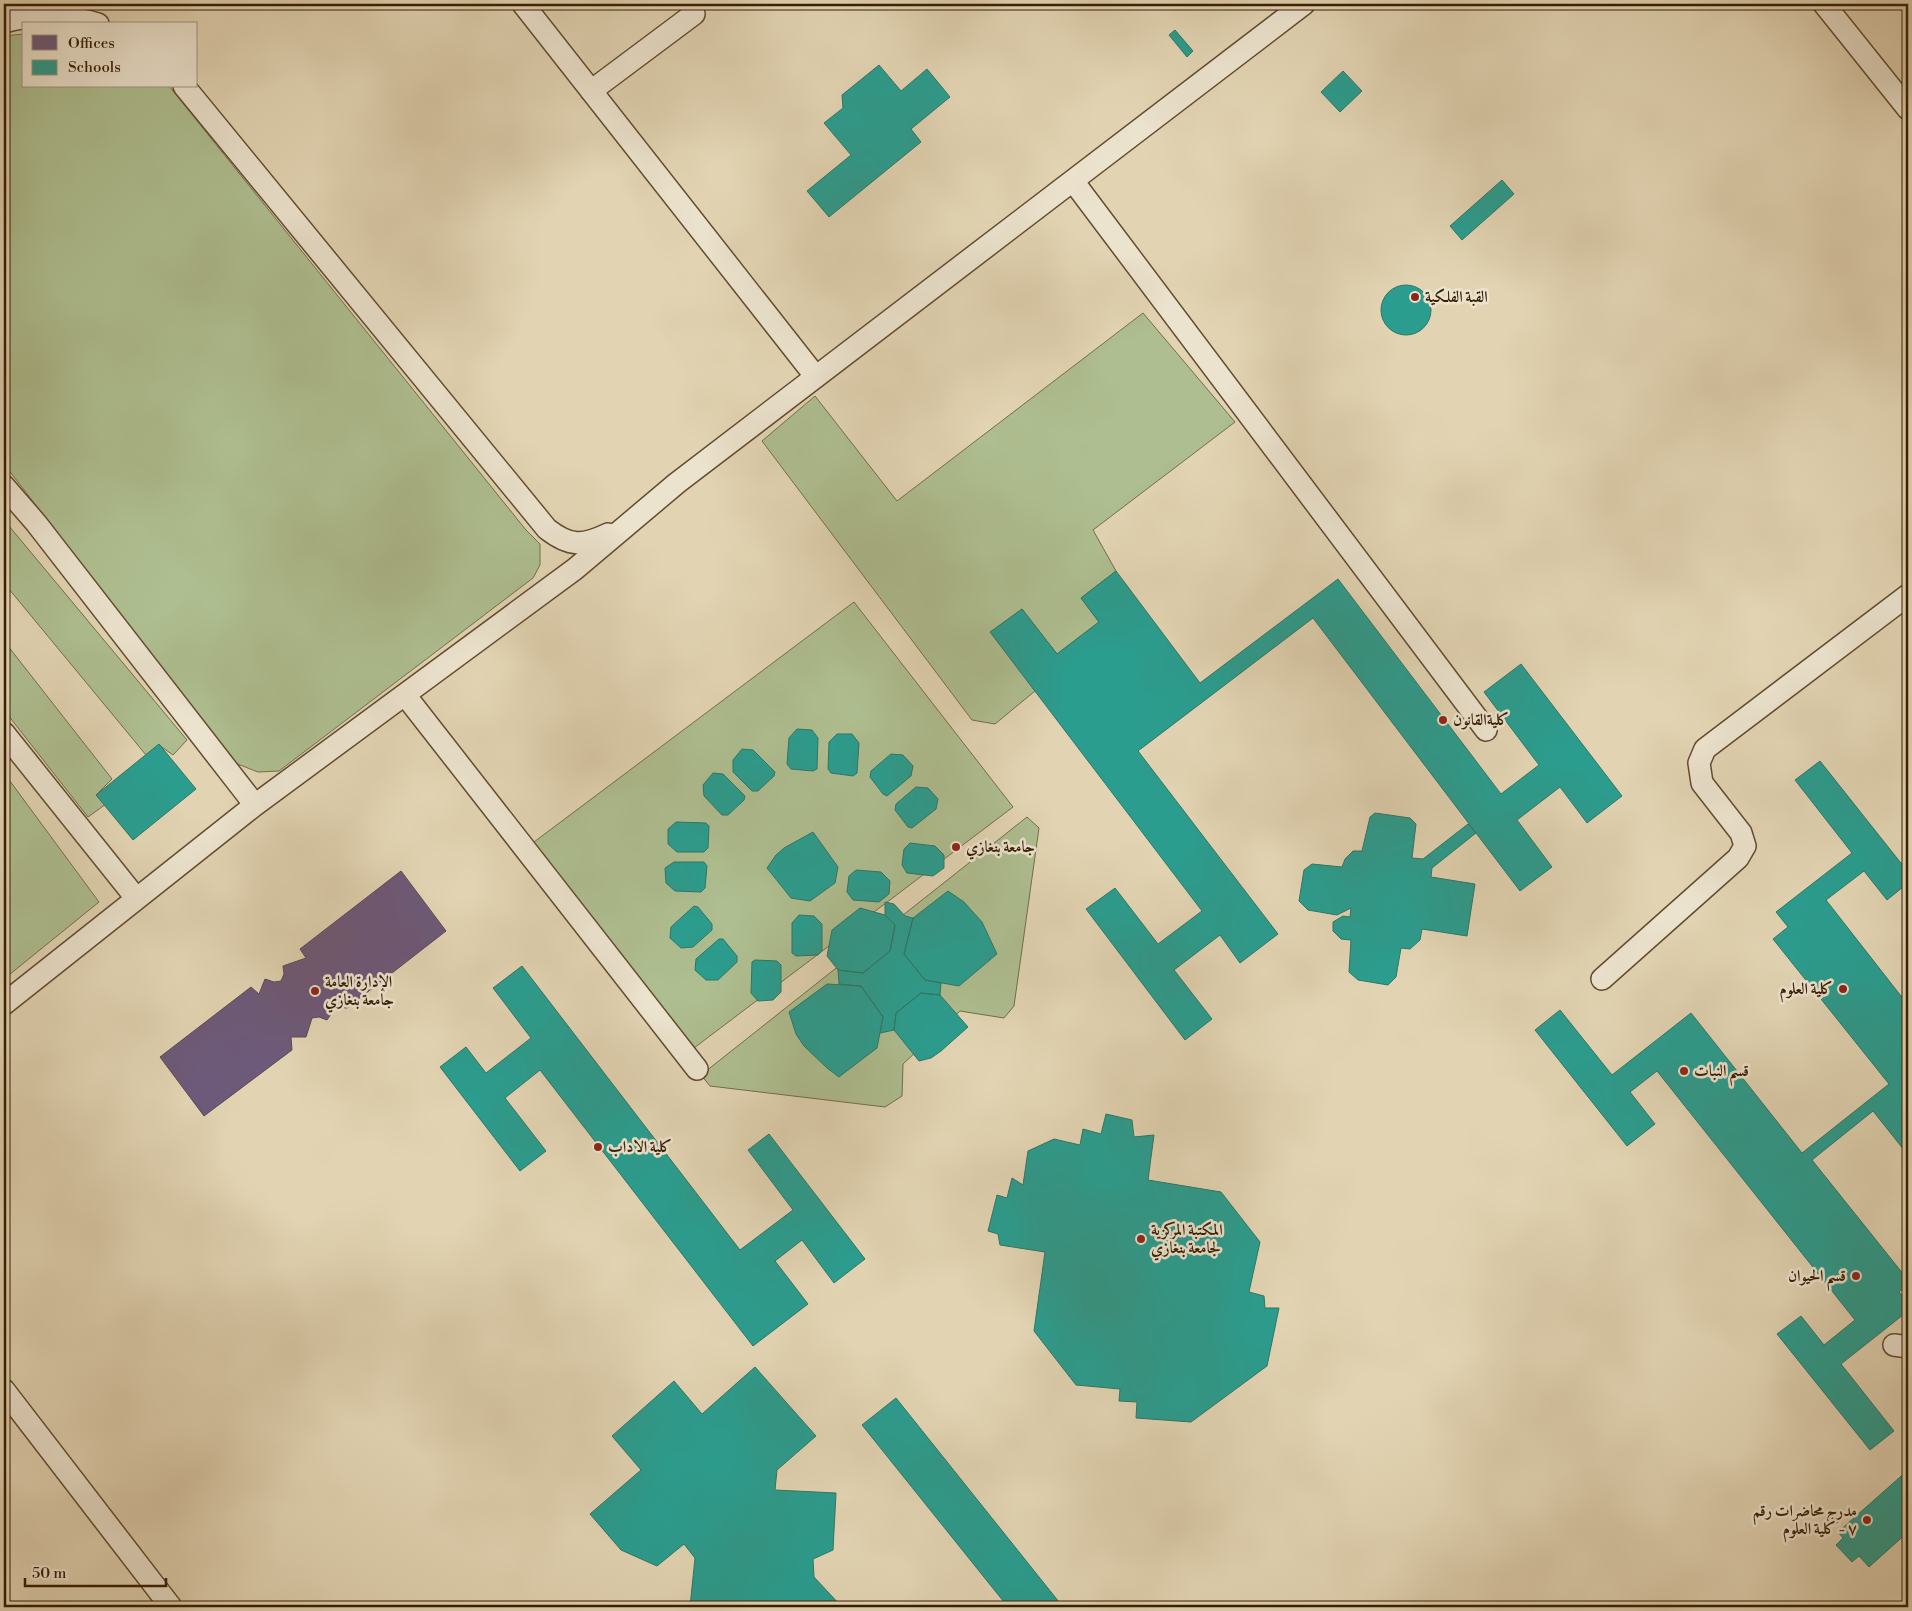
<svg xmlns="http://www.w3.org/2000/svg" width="1912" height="1611" viewBox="0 0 1912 1611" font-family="'Libre Bodoni',Amiri,serif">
	<rect width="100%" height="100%" fill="#e2d4b3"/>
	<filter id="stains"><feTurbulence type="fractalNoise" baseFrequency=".004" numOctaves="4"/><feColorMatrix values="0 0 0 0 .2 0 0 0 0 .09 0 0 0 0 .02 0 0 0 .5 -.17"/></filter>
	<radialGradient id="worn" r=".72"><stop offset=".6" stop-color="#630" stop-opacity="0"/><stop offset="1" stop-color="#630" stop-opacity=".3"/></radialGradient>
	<!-- green -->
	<path fill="#aebe90" stroke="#726e4a" d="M24,34V86H169L526,530L540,544V565L533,578L279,771L258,772L235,763L4,464V36Z
		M1143,313L1235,422L1093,530L1116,571L1081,598L1099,622L1057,654L1022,609L991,632L1035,691L995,724L972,720L762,441L815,396L897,501Z
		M4,520L187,740L173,755L159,745L146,755L4,583Z
		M854,602L1013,807L694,1048L530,845Z
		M4,641L112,779L96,795L106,804L88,817L4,710Z
		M4,773L99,902L4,979Z
		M1027,817L1039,828L1014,1006L1004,1018L960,1011L903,1064L902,1096L885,1107L710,1086L701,1075Z"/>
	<!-- offices -->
	<path fill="#6d597a" stroke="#5d4757" d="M401,871L446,931L347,1008L336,1007L327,1020L319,1017L312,1018L306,1037H291L292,1050L204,1116L160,1057L251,987L259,994L265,979L274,982L281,981L284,974L283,966L306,958L300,949Z"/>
	<!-- schools -->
	<path fill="#2a9d8f" stroke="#2e7765" d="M1175,30L1193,51L1187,57L1169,35Z
		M879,65L901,91L927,69L950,97L911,129L921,142L829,217L807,191L851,155L824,123L843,108L842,95Z
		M1343,71L1362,91L1340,112L1321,92Z
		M1502,180L1514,194L1462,240L1450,226Z
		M1381 310a25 25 0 1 1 50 0a25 25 0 1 1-50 0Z
		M1116,571L1200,683L1338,579L1501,794L1539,765L1484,692L1521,664L1622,796L1587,823L1560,787L1517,820L1552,867L1520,891L1313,618L1138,751L1278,934L1240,963L1220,935L1174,970L1212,1019L1185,1040L1086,909L1115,888L1158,944L1202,911L990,632L1022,609L1057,654L1099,622L1081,598Z
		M797,729L812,730L818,738L817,769L813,771L791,769L787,764L789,738Z
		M837,734H852L859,743L857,773L853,776L831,773L828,769L829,742Z
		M159,744L196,789L133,840L96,795Z
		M742,749L753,750L775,772L774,776L758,791H752L733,772V760Z
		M891,754L903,755L913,766L911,776L887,796L883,794L870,777L871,771Z
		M1820,761L1908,872V883L1887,900L1864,871L1826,900L1908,1005V1155L1873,1111L1812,1160L1908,1280V1284L1899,1292L1908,1303V1311L1841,1364L1894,1431L1870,1450L1777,1334L1801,1316L1824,1345L1855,1320L1657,1071L1630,1092L1655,1124L1627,1146L1535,1030L1560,1010L1612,1075L1691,1013L1802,1153L1889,1084L1773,939L1788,927L1776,912L1852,853L1795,780Z
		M713,773L723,774L745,796L744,800L728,815H722L704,796L703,785Z
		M916,787L928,788L938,799L936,809L912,828L908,827L895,810L896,804Z
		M1375,813L1410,818L1416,824L1412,858L1423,859L1468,824L1476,833L1432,868L1431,877L1475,884L1467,936L1422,929L1420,940L1410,949L1401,948L1396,977L1388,985L1358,980L1349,972L1351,940L1341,939L1333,931V922L1343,916L1350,917L1351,908L1337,915L1308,910L1299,901L1304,870L1312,864L1342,867L1345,859L1353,851H1362L1370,817Z
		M676,822L706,823L709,826L708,848L704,852H677L668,844V829Z
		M813,832L838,867L835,883L810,901L791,898L767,868L776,855L784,848Z
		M910,843L935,846L944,855V868L933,876L907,873L902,865L904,849Z
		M674,862H704L707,866L705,888L701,892L675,891L666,883L665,868Z
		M856,870L881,872L890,881L889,894L879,902L853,900L847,892L849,876Z
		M948,891L964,902L982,922L997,954L959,986L925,980L904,954L913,918Z
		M885,902L894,904L905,916L913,918L904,954L925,980L941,983L940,995L921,993L896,1013L894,1030L880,1033L883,1017L861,986L839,984L838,970L863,973L890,951L895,925L885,915Z
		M694,906L698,907L712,924V930L693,947L681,948L670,938L671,927Z
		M860,908L885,915L895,925L890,951L863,973L838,970L827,956L832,930Z
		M799,915L814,916L822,924V951L818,955L796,956L792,953V923Z
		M719,939H723L737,956V962L718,980H706L695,970L696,959Z
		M755,960L777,961L781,965V992L773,1000L758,1001L751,993L752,962Z
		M522,966L740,1250L793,1210L748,1150L769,1134L865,1259L834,1283L802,1240L775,1261L808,1304L753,1346L540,1070L505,1098L546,1151L520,1171L440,1067L466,1047L486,1073L531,1038L493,988Z
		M827,984L861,986L883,1017L877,1048L839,1077L827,1068L804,1046L796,1034L789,1012Z
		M921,993L940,995L968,1027L941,1051L931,1058L919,1061L894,1030L896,1013Z
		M1106,1114L1132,1120L1134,1137L1154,1135L1148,1180L1221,1192L1260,1242L1249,1292L1264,1296L1265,1308H1279L1267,1366L1191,1422L1136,1418L1137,1402L1119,1401L1120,1389L1076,1385L1034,1331L1045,1252L1000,1245L998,1234L988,1231L997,1195L1007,1198L1012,1178L1023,1185L1028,1151L1054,1139L1080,1145L1083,1129L1101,1134Z
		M755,1367L816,1436L777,1470L775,1490L836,1493L833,1550L813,1559L814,1577L842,1607H690L695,1558L684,1544L657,1566L621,1550L590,1514L641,1470L612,1436L674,1381L702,1414Z
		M896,1398L1063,1607H1008L862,1425Z
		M1908,1470V1532L1869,1567L1859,1556L1852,1562L1836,1545L1843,1538L1838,1532Z
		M1908,1596V1607H1895Z"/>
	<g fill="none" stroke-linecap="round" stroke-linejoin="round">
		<defs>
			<path id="minor" d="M523,4L816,377
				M1824,4L1908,109
				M4,22C34,13 68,15 98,24
				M184,86L547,529C570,547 583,546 608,534
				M591,91L694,14
				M1073,181L1486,730
				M4,486L36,523L255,805
				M405,695L697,1069
				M4,733L136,898
				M1602,979L1738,858L1745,846L1741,833L1702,783L1699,763L1705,749L1908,595
				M4,1004L255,805L575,569L677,483L1304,4
				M1894,1345L1908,1347
				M4,1390L171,1607"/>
		</defs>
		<!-- minor casing -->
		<use href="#minor" stroke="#624c30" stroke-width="24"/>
		<!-- minor -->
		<use href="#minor" stroke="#ece3ce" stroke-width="21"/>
	</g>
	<!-- markers -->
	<g fill="#8f2418" stroke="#ece3ce" stroke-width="2">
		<circle cx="1415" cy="297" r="5"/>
		<circle cx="1443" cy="720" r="5"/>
		<circle cx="956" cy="847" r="5"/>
		<circle cx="1843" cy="989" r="5"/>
		<circle cx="315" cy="991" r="5"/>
		<circle cx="1684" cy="1071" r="5"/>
		<circle cx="598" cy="1147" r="5"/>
		<circle cx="1141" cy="1239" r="5"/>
		<circle cx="1856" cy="1276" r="5"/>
		<circle cx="1867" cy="1520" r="5"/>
	</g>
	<g text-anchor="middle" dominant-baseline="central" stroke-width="5" stroke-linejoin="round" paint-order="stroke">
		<!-- poi labels -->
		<g font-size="16" font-weight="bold" fill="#371e04" stroke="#ece3ce" text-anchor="start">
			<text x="1425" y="297">القبة الفلكية</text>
			<text x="1453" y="720">كليةالقانون</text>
			<text x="966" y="847">جامعة بنغازي</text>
			<text x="325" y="982">الإدارة العامة<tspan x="325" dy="18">جامعة بنغازي</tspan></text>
			<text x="1833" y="989" text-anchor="end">كلية العلوم</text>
			<text x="1694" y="1071">قسم النبات</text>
			<text x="608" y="1147">كلية الاداب</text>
			<text x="1151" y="1230">المكتبة المركزية<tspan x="1151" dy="18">لجامعة بنغازي</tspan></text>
			<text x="1846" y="1276" text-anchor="end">قسم الحيوان</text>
			<text x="1857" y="1511" text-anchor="end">مدرج محاضرات رقم<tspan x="1857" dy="18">٧ - كلية العلوم</tspan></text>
		</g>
	</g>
	<!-- margin -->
	<rect width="1912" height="1611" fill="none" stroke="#e2d4b3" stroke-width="20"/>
	<rect x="5" y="5" width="1902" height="1601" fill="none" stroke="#371e04" stroke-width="2.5"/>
	<rect x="10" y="10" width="1892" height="1591" fill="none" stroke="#371e04"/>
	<!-- legend -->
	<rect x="22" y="22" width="175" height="65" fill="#ece3ce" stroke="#a4947d"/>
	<rect x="32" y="35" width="25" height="15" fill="#6d597a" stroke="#a4947d"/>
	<text x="68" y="48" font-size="15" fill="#371e04">Offices</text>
	<rect x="32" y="60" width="25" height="15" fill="#2a9d8f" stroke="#a4947d"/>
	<text x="68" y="72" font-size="15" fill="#371e04">Schools</text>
	<!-- scale -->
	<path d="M25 1578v8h141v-8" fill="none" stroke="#371e04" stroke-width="2.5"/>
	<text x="32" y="1578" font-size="15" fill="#371e04" stroke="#ece3ce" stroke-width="4" paint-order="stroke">50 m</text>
	<rect width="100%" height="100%" filter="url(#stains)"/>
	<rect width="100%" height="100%" fill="url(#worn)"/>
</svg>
